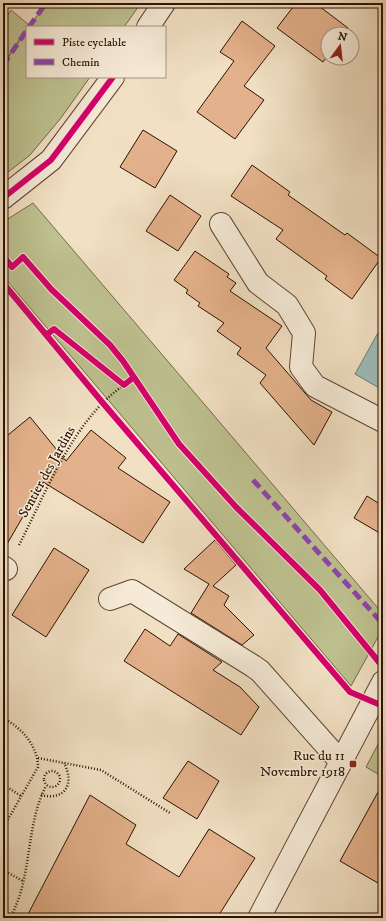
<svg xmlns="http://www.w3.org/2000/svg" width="386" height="921" viewBox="0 0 386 921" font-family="'IM FELL DW Pica',serif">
	<rect width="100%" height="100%" fill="#f1e0c3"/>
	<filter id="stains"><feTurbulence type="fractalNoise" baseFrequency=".005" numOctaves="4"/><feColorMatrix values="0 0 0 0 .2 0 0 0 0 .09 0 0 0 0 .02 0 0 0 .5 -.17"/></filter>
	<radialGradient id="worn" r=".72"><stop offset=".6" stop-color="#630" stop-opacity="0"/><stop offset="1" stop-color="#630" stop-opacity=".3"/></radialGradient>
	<!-- green -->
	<path fill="#bec190" stroke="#766948" d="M46,3H141L124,27H29Z
		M11,10L29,25L3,64V22Z
		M27,30V77H90L61,118L30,155L3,176V65Z
		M33,203L383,614V628L351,686L3,276V222Z
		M383,735V777L366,767Z"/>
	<!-- water -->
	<path fill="#9cbcb9" stroke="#70786f" d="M383,324V386L381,389L355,374Z"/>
	<!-- building -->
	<path fill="#e3b18b" stroke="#2d1101" d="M296,3H315L348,28L344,34H328V55L323,62L277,28Z
		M242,21L275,46L244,86L264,100L235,139L197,112L234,61L220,52Z
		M143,130L177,151L155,188L120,167Z
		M252,165L290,192L288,195L345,235L347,233L381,258L352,299L325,279L327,276L276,239L283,230L231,196Z
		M170,195L201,216L178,251L146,231Z
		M195,251L229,274L227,277L236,283L230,291L282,326L266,348L311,400L332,412L314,445L260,383L266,375L237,354L241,348L217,331L224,323L198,306L200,303L186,293L188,290L174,280Z
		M30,417L66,461L91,430L126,458L118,468L170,502L143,543L43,482L3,551V439Z
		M367,496L383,506V535L354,518Z
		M215,540L236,565L213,586L229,596L224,605L254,635L242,645L191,613L209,584L184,569Z
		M54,548L89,570L46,637L12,615Z
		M145,629L170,646L178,634L222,662L213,670L240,687L259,707L241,735L124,661Z
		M188,761L219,781L197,819L163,798Z
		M383,783V886L340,861Z
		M90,795L136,825L126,844L179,877L209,829L255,858L217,918H26Z"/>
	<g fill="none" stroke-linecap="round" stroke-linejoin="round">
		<defs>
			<path id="minor" d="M148,27L164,3
				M3,198L51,160L113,77
				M221,224L258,283L287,305L304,333L301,367L315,386L383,421
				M3,567L6,569
				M110,599L132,591L253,666L260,671L341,762
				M259,918L383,682"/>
		</defs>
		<!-- minor casing -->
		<use href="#minor" stroke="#5e4532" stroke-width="24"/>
		<!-- path -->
		<path stroke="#2d1101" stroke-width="2.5" stroke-dasharray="1 2" stroke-linecap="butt" d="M3,255V256
			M19,545C47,491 73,420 124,385
			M3,718C21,727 38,746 38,767L3,828
			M38,758L101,770L170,813
			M44 779a8 8 0 1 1 16 0a8 8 0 1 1-16 0Z
			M7,787L21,796
			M41,795C65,801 75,784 64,763
			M3,859V860
			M3,870L23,881
			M10,918C33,877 25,826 46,786"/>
		<!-- minor -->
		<use href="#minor" stroke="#f6ebd8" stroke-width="22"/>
		<!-- quiet -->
		<path stroke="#8e44ad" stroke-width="5" stroke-dasharray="10 5" stroke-linecap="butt" d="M29,27L46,3
			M3,65L27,30
			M253,480L383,624"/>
		<defs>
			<path id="cycleway" d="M3,198L51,160L113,77
				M3,256L12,267L23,257L51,289L110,345L123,361L179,444L236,507L320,590L383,667
				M3,283L102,402L350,692L383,706
				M46,335L54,329L124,385L134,377"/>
		</defs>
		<!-- cycleway casing -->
		<use href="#cycleway" stroke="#f6ebd8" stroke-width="8"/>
		<!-- cycleway -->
		<use href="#cycleway" stroke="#d6006c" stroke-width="6"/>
	</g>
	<!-- markers -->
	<rect fill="#8f2418" stroke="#f6ebd8" stroke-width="1.5" x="349" y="760" width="8" height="8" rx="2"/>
	<g text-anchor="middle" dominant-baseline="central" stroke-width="3" stroke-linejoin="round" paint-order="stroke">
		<!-- street labels -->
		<g font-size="14" fill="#2d1101" stroke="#f6ebd8">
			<text transform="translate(47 472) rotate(-61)">Sentier des Jardins</text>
		</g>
		<!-- poi labels -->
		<g font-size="14" fill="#2d1101" stroke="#f6ebd8" text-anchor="end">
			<text x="345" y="756">Rue du 11<tspan x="345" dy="16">Novembre 1918</tspan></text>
		</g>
	</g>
	<!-- margin -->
	<rect width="386" height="921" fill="none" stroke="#f1e0c3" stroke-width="16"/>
	<rect x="4" y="4" width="378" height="913" fill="none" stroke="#2d1101" stroke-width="2"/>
	<rect x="8" y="8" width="370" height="905" fill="none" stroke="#2d1101"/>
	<!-- legend -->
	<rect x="26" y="26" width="140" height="52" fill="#f6ebd8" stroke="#a69482"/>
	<rect x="34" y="39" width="20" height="6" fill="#d6006c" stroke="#a69482"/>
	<text x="62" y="46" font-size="12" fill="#2d1101">Piste cyclable</text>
	<rect x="34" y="59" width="20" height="6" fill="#8e44ad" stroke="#a69482"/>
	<text x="62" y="66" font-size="12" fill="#2d1101">Chemin</text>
	<!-- north arrow -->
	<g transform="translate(340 46) rotate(15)"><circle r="19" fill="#f6ebd8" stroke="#a69482"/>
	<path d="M0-3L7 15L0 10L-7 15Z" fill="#8f2418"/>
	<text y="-6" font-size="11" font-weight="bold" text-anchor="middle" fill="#2d1101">N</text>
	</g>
	<rect width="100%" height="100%" filter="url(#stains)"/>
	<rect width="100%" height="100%" fill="url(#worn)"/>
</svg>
